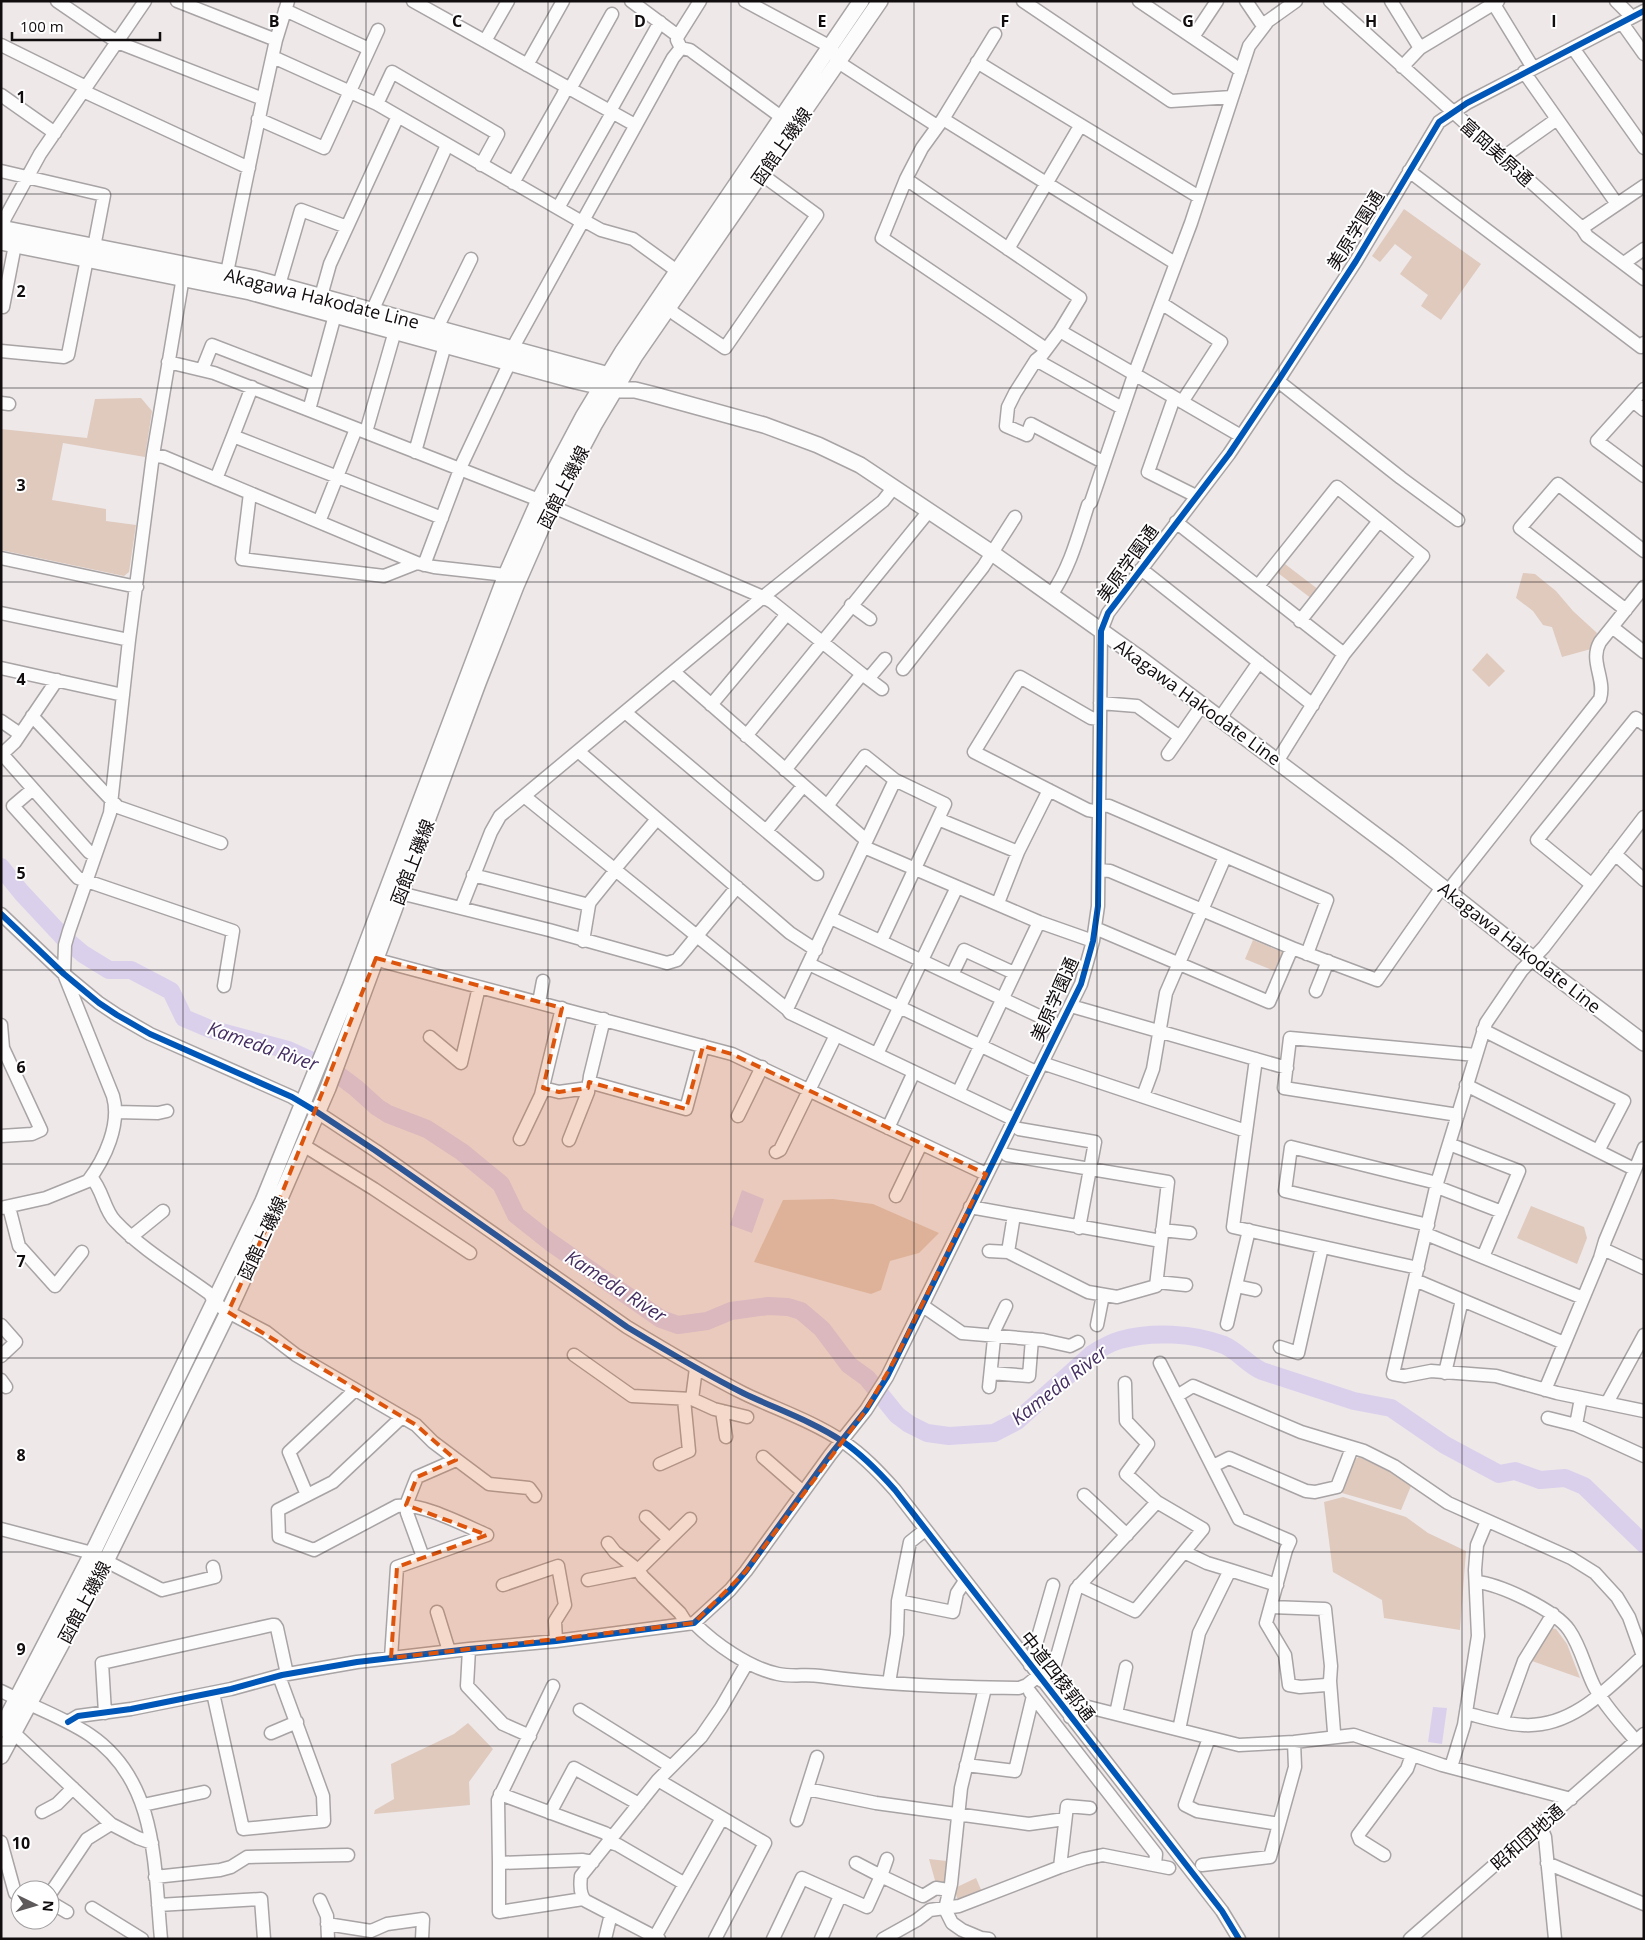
<svg xmlns="http://www.w3.org/2000/svg" width="1645" height="1940" viewBox="0 0 1645 1940" font-family="'Open Sans','Noto Sans JP',sans-serif">
	<rect width="100%" height="100%" fill="#eee8e9"/>
	<!-- green -->
	<path fill="#dfcabd" d="M1404,209L1481,264L1441,320L1421,306L1428,295L1400,274L1412,257L1395,244L1380,262L1372,256Z
		M141,398L152,411L145,457L63,443L52,500L106,509V521L136,525L129,572L124,576L1,550V429L87,438L95,399Z
		M1285,564L1319,590L1312,599L1278,573Z
		M1523,573L1535,574L1556,591L1573,611L1597,633L1591,649L1562,657L1552,627L1543,625L1533,611L1516,598Z
		M1487,653L1505,671L1489,687L1472,670Z
		M1253,940L1285,953L1277,972L1245,959Z
		M833,1199L873,1204L939,1233L919,1253L890,1261L881,1290L871,1294L754,1262L783,1200Z
		M1531,1206L1584,1227L1587,1238L1577,1264L1517,1238Z
		M1359,1457L1386,1469L1411,1486L1401,1510L1342,1493L1355,1459Z
		M1343,1497L1406,1517L1428,1533L1466,1551L1460,1630L1384,1618L1382,1600L1333,1572L1324,1502Z
		M1551,1628L1556,1629L1567,1644L1580,1678L1532,1661Z
		M468,1723L493,1749L469,1782L470,1805L374,1814L375,1810L394,1799L391,1764L454,1734Z
		M929,1859L947,1861L945,1881L942,1884H936Z
		M976,1878L982,1892L960,1900L957,1898L955,1891L957,1887Z"/>
	<!-- water -->
	<path fill="#dbd0ec" d="M742,1190L764,1199L752,1233L730,1225Z
		M1433,1707L1447,1708L1442,1744L1428,1742Z"/>
	<g fill="none" stroke-linecap="round" stroke-linejoin="round">
		<!-- river -->
		<path stroke="#dbd0ec" stroke-width="18" d="M1,867L21,892L63,937L83,954L109,970H131L171,991L184,1018L210,1029L288,1050L332,1070L356,1088L377,1107L388,1114L427,1129L462,1152L501,1184L516,1215L550,1242L661,1319L678,1325L707,1321L731,1311L768,1306L788,1307L801,1311L822,1329L849,1365L867,1378L897,1415L909,1424L927,1433L949,1436L994,1433L1017,1421L1092,1354C1101,1348 1110,1343 1120,1340C1152,1331 1193,1333 1224,1345C1238,1351 1248,1365 1262,1371L1354,1401L1391,1408L1445,1445L1499,1474L1515,1471L1540,1480L1565,1478L1584,1486L1644,1544"/>
		<defs>
			<path id="minor" d="M57,1L117,42L263,99
				M177,1L276,40
				M413,1L635,125
				M631,1L678,36L677,40L681,48
				M745,1L831,47L838,62L937,126
				M1023,1L1171,101L1232,97
				M1139,1L1232,64L1241,71
				M1246,1L1263,26
				M1330,1L1582,228L1587,236L1644,279
				M1391,1L1420,48L1402,67
				M1492,1L1533,68
				M1616,1L1632,17
				M285,10L369,49
				M1622,23L1644,54
				M995,34L943,119L922,148L906,179L1080,298L1060,331L1241,436
				M678,36L700,1
				M1193,37L1217,1
				M485,41L508,1
				M1,45L86,87
				M1420,48L1498,1
				M1573,48L1644,148
				M273,57L377,104L582,222
				M977,62L1199,197
				M527,65L563,1
				M1524,72L1617,204
				M570,89L612,14
				M83,91L249,168
				M1,95L55,133
				M377,104L392,72L498,134L481,165
				M610,111L660,22
				M258,119L324,148L378,30
				M943,119L1175,263
				M1502,158L1557,119
				M1,171L104,195L94,247
				M1409,171L1641,347L1644,343
				M906,179L882,238L1046,349
				M513,183L563,95L566,87
				M558,208L612,113
				M583,220L601,230L633,239L677,271
				M1582,228L1644,186
				M1,233L5,218L40,154L145,1
				M1008,249L1080,126
				M1624,263L1644,249
				M225,282L263,99L276,40L288,1
				M279,285L301,210L347,227
				M323,297V289L330,264L398,116
				M1161,303L1221,342L1182,402
				M3,307L15,245
				M667,307L675,314L725,348L817,215L761,174
				M369,318L447,145
				M437,328L471,259
				M1060,331L1042,355L1036,360L1015,393L1008,407L1006,426L1027,435L1031,424L1103,462
				M512,349L673,58L681,48L690,50L788,122
				M1,351L64,357L68,355L87,259
				M1036,360L1122,408
				M168,362L214,373L539,500
				M202,370L212,345L316,385
				M1278,381L1401,478L1458,520
				M1644,389L1597,441L1644,476
				M1174,398L1148,472L1196,496
				M1633,401L1644,410
				M1,403L9,404
				M309,410L335,315
				M366,432L395,331
				M233,436L252,387
				M415,452L445,345
				M153,455L164,457L417,563L434,567L506,575
				M216,479L233,436L442,518
				M250,493L242,559L384,576L417,563
				M551,506L763,597L772,602L862,674L785,770
				M319,522L356,429
				M1176,522L1344,654
				M1,558L137,587
				M424,565L462,464L510,362
				M1141,569L1313,705
				M1258,586L1337,487L1423,556L1344,654L1278,760
				M1051,595C1070,568 1078,536 1088,505L1091,502L1134,375L1191,223L1249,46L1268,21L1296,1
				M851,605L870,619
				M1626,610L1520,528L1558,484L1644,551
				M1,613L129,640
				M1300,621L1379,521
				M1612,627L1644,652
				M1,668L123,695
				M903,669L983,567L1015,517
				M674,672L866,840
				M862,674L882,689
				M869,678L885,659
				M57,680L15,742L2,754L89,852L95,856
				M1100,703L1137,706L1180,737L1202,705
				M711,705L787,614
				M625,712L817,874
				M32,716L118,807L221,843
				M1220,718L1259,662
				M1,721L20,734
				M746,736L929,511
				M578,751L790,933L816,950
				M1168,754L1180,737
				M33,789L13,806L78,878L233,931L224,986
				M524,796L787,1009L790,1013L1013,1119
				M1099,805L1109,806L1327,900L1307,954
				M827,806L865,756L895,780L945,804L881,941
				M1099,812L1088,810L974,752L1020,677L1091,718L1100,719
				M1644,817L1544,947L1522,970L1486,1023L1437,1183L1393,1374L1405,1376L1431,1371L1496,1376L1557,1393L1644,1411
				M938,819L1018,852
				M766,831L803,786
				M864,847L1039,922L1093,941
				M1615,854L1644,880
				M614,870L657,819
				M1099,870L1110,871L1292,948L1377,980L1442,887
				M473,875L589,905L583,941
				M1591,884L1537,840L1636,718L1644,724
				M1448,891L1600,699C1606,679 1589,661 1600,642L1644,587
				M400,893L549,930L667,963L677,960L737,887
				M998,903L1018,852L1049,790
				M589,905L590,902L615,871
				M461,908L491,832L500,816L763,597L883,501L894,487
				M1,914L64,974L99,1003L117,1015L150,1034L292,1097L317,1112L376,1151L627,1327C665,1350 703,1373 743,1393C776,1409 812,1421 842,1441C863,1455 879,1472 895,1490L1222,1911L1239,1939
				M831,918L1060,1026
				M1095,928L1269,1002L1292,948
				M369,956L385,962L732,1054L986,1174
				M809,964L1036,1072
				M952,975L964,950L1014,973
				M1316,991L1328,961
				M539,1002L543,981
				M1071,1006L1287,1068
				M787,1009L895,780
				M1,1025L3,1048L41,1130L32,1134L1,1136
				M1483,1030L1624,1101L1598,1151
				M430,1037L461,1063L479,987
				M877,1054L957,887
				M1256,1059L1233,1227L1418,1268
				M1042,1063L1246,1131
				M589,1082L686,1109L703,1046
				M1466,1085L1634,1169
				M543,1088L559,1092L588,1088
				M958,1093L1039,922
				M1143,1096L1153,1069L1166,993L1225,857
				M116,1112L158,1113L167,1111
				M1458,1115L1284,1088L1290,1038L1476,1055
				M738,1116L762,1067
				M888,1128L914,1072
				M1019,1129L1095,1142L1079,1228
				M520,1139L541,1095L562,1008
				M569,1140L588,1092L590,1076L604,1019
				M1449,1144L1519,1171L1483,1257
				M303,1145L374,1189L470,1253
				M776,1152L780,1150L836,1035
				M1007,1155L1168,1182L1156,1286L1117,1297L1088,1292L1008,1252L1014,1215
				M91,1177C103,1190 104,1210 115,1221C140,1248 180,1272 210,1294L215,1303L228,1312L266,1332L296,1355L416,1425L433,1442L489,1484L529,1488L535,1496
				M1437,1187L1502,1212
				M896,1196L921,1144
				M9,1207L19,1246L55,1286L82,1252
				M970,1207L1161,1241
				M1,1208L46,1198L88,1181C105,1159 121,1124 113,1096L64,974L65,945L69,931L110,813L129,640L153,455L184,271
				M1428,1225L1285,1191L1291,1147L1437,1183
				M1162,1230L1190,1233
				M1426,1234L1583,1298
				M131,1237L163,1211
				M1603,1249L1644,1268
				M989,1251L1008,1252
				M1415,1280L1564,1343
				M1157,1282L1186,1285
				M1236,1286L1255,1290
				M923,1306L962,1333L1043,1340L1070,1346L1078,1342
				M1227,1324L1249,1230
				M1,1325L16,1342L1,1356
				M1097,1325L1103,1295
				M1280,1347L1298,1353L1322,1247
				M574,1355L632,1396L692,1399L714,1409L747,1417
				M1160,1363L1239,1519L1290,1541L1286,1550L1266,1623L1285,1655L1289,1685L1300,1687L1326,1685L1330,1681L1331,1666L1325,1609L1271,1607
				M991,1373L1029,1376L1032,1339
				M1445,1373L1462,1300
				M1,1380L6,1387
				M989,1387L995,1329L1006,1306
				M1545,1390L1600,1258L1605,1241L1644,1148
				M1177,1396L1193,1386L1301,1432L1364,1451L1394,1466L1448,1503L1571,1558L1595,1573L1617,1597L1629,1617L1643,1656C1609,1687 1573,1728 1523,1725C1503,1724 1485,1718 1466,1713
				M1581,1398L1576,1425L1644,1456
				M692,1399L696,1368
				M1607,1403L1644,1335
				M722,1411L726,1437
				M402,1417L333,1482L278,1510L279,1537L314,1550L397,1506C421,1502 464,1525 487,1535
				M1548,1418L1576,1425
				M763,1457L803,1492
				M660,1464L689,1451L684,1399
				M1213,1466L1229,1458L1306,1491L1315,1492L1337,1487L1352,1448
				M307,1495L289,1452L355,1390
				M1084,1495L1127,1535
				M646,1517L669,1539
				M1,1529L92,1553L106,1561L162,1590L215,1577L213,1567
				M608,1543L615,1552L638,1570
				M423,1557L407,1513L406,1505L417,1477L456,1460
				M1230,1570L1277,1585
				M588,1580L638,1570
				M1476,1582C1500,1584 1555,1610 1569,1630C1581,1647 1585,1668 1594,1686C1605,1707 1622,1724 1636,1741
				M503,1585L558,1566L565,1605L555,1621L556,1641
				M1079,1585L1135,1611L1203,1529L1157,1502L1126,1474L1148,1444L1126,1421L1125,1383
				M898,1601L953,1612L957,1593L965,1581
				M437,1612L449,1651
				M694,1623C715,1644 749,1668 778,1674C792,1677 807,1674 820,1676C886,1685 952,1687 1019,1688L1027,1685L1038,1676
				M687,1624L680,1613L643,1577L638,1570L690,1519
				M469,1649L467,1686L503,1724L530,1736
				M391,1658L397,1567L487,1535
				M1030,1665L1053,1585
				M890,1677L897,1634L898,1601L910,1542L925,1530
				M1042,1681L1054,1667L1076,1589L1157,1502
				M1330,1681L1334,1732
				M553,1686L498,1800L499,1863L582,1860L593,1862
				M985,1688L961,1788L951,1884L945,1909L952,1923L962,1930L981,1938L989,1939
				M1,1691C31,1706 63,1717 90,1735C158,1781 154,1866 161,1939
				M213,1693L243,1829L324,1821L323,1796L319,1785L279,1676
				M1033,1696L1156,1854L1155,1865
				M1117,1709L1126,1667
				M580,1710L670,1766
				M105,1713L102,1663L272,1625H275L277,1628L287,1674
				M1070,1717L1084,1706L1239,1745L1294,1742L1354,1735L1442,1765L1571,1799
				M68,1722L78,1716L131,1709L231,1689L282,1675L357,1662L469,1649L556,1641L694,1623L730,1590L746,1571L830,1455L866,1410L887,1377L1081,984L1093,941L1098,906L1101,631L1108,613L1229,454L1278,381L1356,261L1439,122L1467,103L1644,11
				M1502,1722L1524,1661L1553,1614
				M1180,1725L1199,1633L1230,1570L1207,1563L1184,1552
				M14,1733L111,1824L138,1838L152,1843
				M271,1733L297,1722
				M1209,1738L1185,1805L1197,1811L1273,1823
				M966,1765L1015,1771L1033,1696L1030,1692
				M1451,1767L1464,1725L1478,1636L1475,1570L1477,1545L1487,1521
				M658,1780L765,1843L715,1939
				M807,1789L876,1803L1029,1824L1065,1819
				M500,1794L605,1833L612,1838
				M143,1805L204,1792
				M42,1812L57,1804L73,1788
				M550,1813L574,1768L639,1804
				M797,1820L817,1757
				M1540,1825L1545,1837L1555,1939
				M1,1842L15,1893L20,1894
				M609,1842L618,1845L685,1884
				M1384,1855L1360,1840L1358,1835L1407,1769L1412,1755
				M499,1863V1912L583,1899
				M856,1863L881,1876L887,1859
				M1547,1863L1644,1904
				M1202,1865L1270,1857L1295,1767L1294,1742
				M1060,1867L1067,1806L1090,1808
				M155,1877L220,1870L231,1867L247,1857L348,1855
				M50,1894L87,1839L111,1824
				M320,1900L327,1916L328,1939
				M50,1902L67,1912
				M158,1905L261,1899L264,1939
				M92,1908L142,1939
				M327,1924L371,1931L387,1924L423,1919L422,1939
				M655,1937L722,1818
				M605,1939L611,1914
				M659,1939L586,1901C580,1896 580,1884 581,1876L658,1780L701,1737L721,1708L747,1663
				M773,1939L802,1878L867,1907L881,1876L923,1896L936,1888L948,1890
				M821,1939L840,1896
				M883,1939L917,1920L930,1910L959,1906L1060,1867L1084,1859L1103,1855L1169,1868
				M1410,1939L1644,1734"/>
			<path id="major" d="M1,228L253,278L616,377
				M1,242L250,292L576,381L615,390H635L651,394L764,425L818,445L860,465L992,553L1138,657L1398,852L1533,959L1644,1043
				M1,1729L96,1546L263,1201L351,985L506,575L539,500L583,417L623,351L861,1
				M1,1756L106,1561L230,1308L278,1203L328,1088L478,683L516,586L551,506L594,425L635,356L880,1"/>
		</defs>
		<!-- minor casing -->
		<use href="#minor" stroke="#a8a3a4" stroke-width="15"/>
		<!-- major casing -->
		<use href="#major" stroke="#a8a3a4" stroke-width="18"/>
		<!-- minor -->
		<use href="#minor" stroke="#fcfcfc" stroke-width="12"/>
		<!-- major -->
		<use href="#major" stroke="#fcfcfc" stroke-width="15"/>
		<defs>
			<path id="cycleway" d="M1,914L64,974L99,1003L117,1015L150,1034L292,1097L317,1112L376,1151L627,1327C665,1350 703,1373 743,1393C776,1409 812,1421 842,1441C863,1455 879,1472 895,1490L1222,1911L1239,1939
				M68,1722L78,1716L131,1709L231,1689L282,1675L357,1662L469,1649L556,1641L694,1623L730,1590L746,1571L830,1455L866,1410L887,1377L1081,984L1093,941L1098,906L1101,631L1108,613L1229,454L1278,381L1356,261L1439,122L1467,103L1644,11"/>
		</defs>
		<!-- cycleway casing -->
		<use href="#cycleway" stroke="#fff" stroke-width="9"/>
		<!-- cycleway -->
		<use href="#cycleway" stroke="#0057b8" stroke-width="6"/>
	</g>
	<!-- marked area -->
	<path fill="#dd550c" fill-opacity="0.2" stroke="#dd550c" stroke-width="4" stroke-dasharray="10 6" stroke-linejoin="round" d="M376,958L562,1008L543,1088L559,1092L588,1088L589,1082L686,1109L703,1046L732,1054L986,1174L898,1354L866,1410L746,1571L694,1623L391,1658L397,1567L487,1535L406,1505L417,1477L456,1460L416,1425L228,1312L278,1203Z"/>
	<!-- grid -->
	<path fill="none" stroke="#110c0e" stroke-width="1" stroke-opacity="0.55" d="M183,1V1939M366,1V1939M548,1V1939M731,1V1939M914,1V1939M1097,1V1939M1279,1V1939M1462,1V1939M1,194H1644M1,388H1644M1,582H1644M1,776H1644M1,970H1644M1,1164H1644M1,1358H1644M1,1552H1644M1,1746H1644"/>
	<g text-anchor="middle" dominant-baseline="central" stroke-width="4" stroke-linejoin="round" paint-order="stroke">
		<!-- street labels -->
		<g font-size="18" fill="#110c0e" stroke="#fff">
			<text transform="translate(781 146) rotate(-55)">函館上磯線</text>
			<text transform="translate(1497 152) rotate(42)">富岡美原通</text>
			<text transform="translate(1355 230) rotate(-58)">美原学園通</text>
			<text transform="translate(322 298) rotate(14)">Akagawa Hakodate Line</text>
			<text transform="translate(563 487) rotate(-63)">函館上磯線</text>
			<text transform="translate(1127 563) rotate(-54)">美原学園通</text>
			<text transform="translate(1198 702) rotate(36)">Akagawa Hakodate Line</text>
			<text transform="translate(412 862) rotate(-69)">函館上磯線</text>
			<text transform="translate(1520 947) rotate(38)">Akagawa Hakodate Line</text>
			<text transform="translate(1054 999) rotate(-66)">美原学園通</text>
			<text transform="translate(262 1238) rotate(-65)">函館上磯線</text>
			<text transform="translate(84 1602) rotate(-62)">函館上磯線</text>
			<text transform="translate(1058 1676) rotate(52)">中道四稜郭通</text>
			<text transform="translate(1527 1837) rotate(-41)">昭和団地通</text>
		</g>
		<!-- water labels -->
		<g font-size="19" font-style="italic" fill="#442e61" stroke="#fff">
			<text transform="translate(263 1046) rotate(19)">Kameda River</text>
			<text transform="translate(616 1286) rotate(33)">Kameda River</text>
			<text transform="translate(1059 1385) rotate(-38)">Kameda River</text>
		</g>
	</g>
	<g font-size="16" text-anchor="middle" font-weight="bold" fill="#110c0e" stroke="#fff" stroke-width="4" stroke-linejoin="round" paint-order="stroke">
		<text x="274" y="27">B</text>
		<text x="457" y="27">C</text>
		<text x="640" y="27">D</text>
		<text x="822" y="27">E</text>
		<text x="1005" y="27">F</text>
		<text x="1188" y="27">G</text>
		<text x="1371" y="27">H</text>
		<text x="1554" y="27">I</text>
		<text x="21" y="103">1</text>
		<text x="21" y="297">2</text>
		<text x="21" y="491">3</text>
		<text x="21" y="685">4</text>
		<text x="21" y="879">5</text>
		<text x="21" y="1073">6</text>
		<text x="21" y="1267">7</text>
		<text x="21" y="1461">8</text>
		<text x="21" y="1655">9</text>
		<text x="21" y="1849">10</text>
	</g>
	<!-- border -->
	<rect width="1645" height="1940" fill="none" stroke="#110c0e" stroke-width="5"/>
	<!-- north arrow -->
	<g transform="translate(35 1905) rotate(95)"><circle r="24" fill="#ffffff" stroke="#a09e9f"/>
	<path d="M0-4L9 19L0 12L-9 19Z" fill="#5e595b"/>
	<text y="-8" font-size="14" font-weight="bold" text-anchor="middle" fill="#110c0e">N</text>
	</g>
	<!-- scale -->
	<path d="M12 32v8h148v-8" fill="none" stroke="#110c0e" stroke-width="2.5"/>
	<text x="20" y="32" font-size="15" fill="#110c0e" stroke="#ffffff" stroke-width="4" paint-order="stroke">100 m</text>
</svg>
